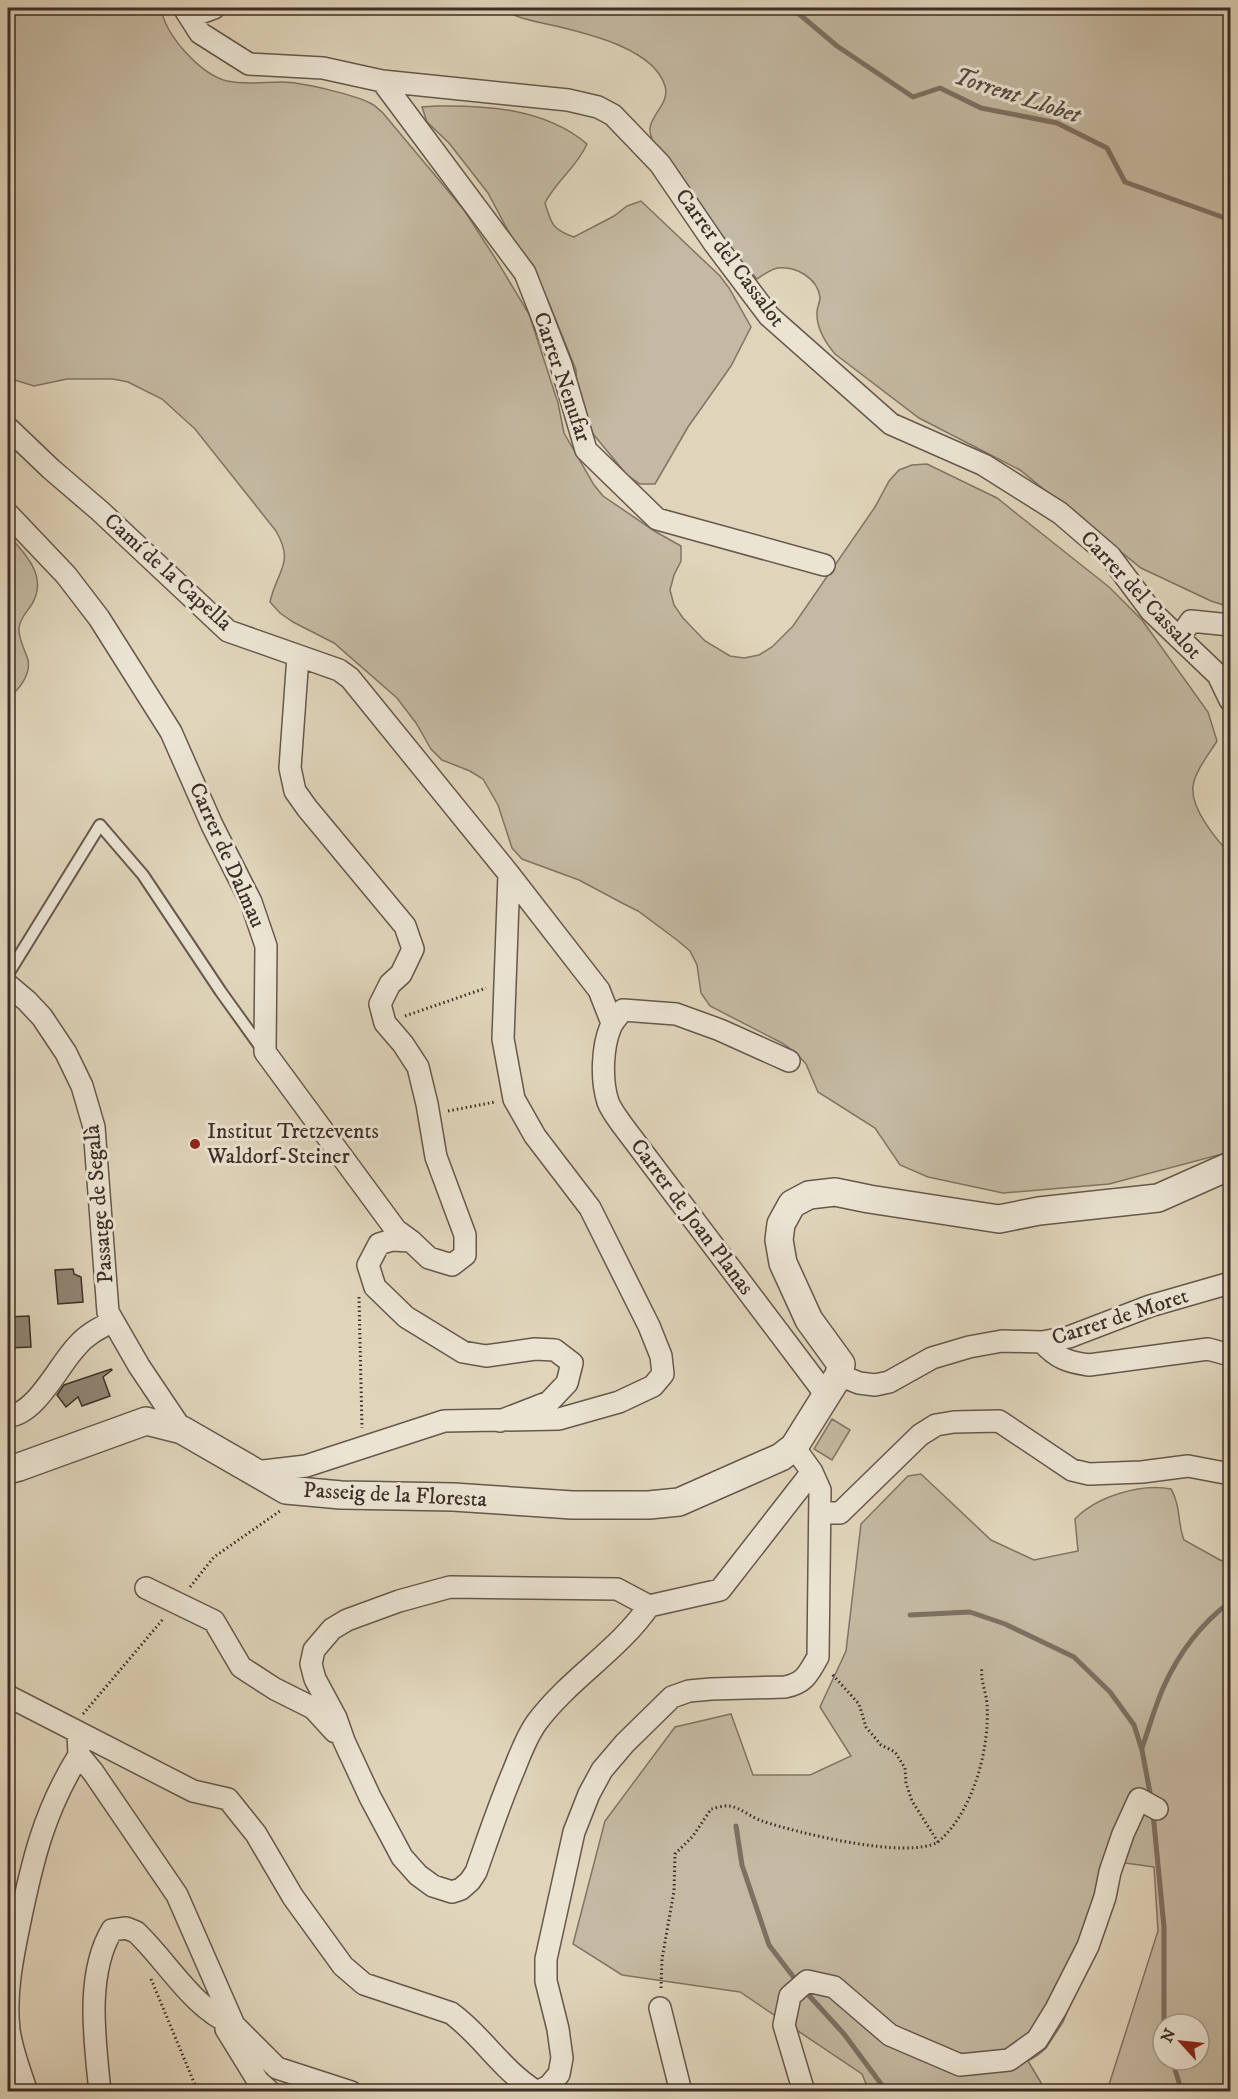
<svg xmlns="http://www.w3.org/2000/svg" width="1238" height="2099" viewBox="0 0 1238 2099" font-family="'IM FELL DW Pica',serif">
	<rect width="100%" height="100%" fill="#e0d5bb"/>
	<filter id="stains"><feTurbulence type="fractalNoise" baseFrequency=".00333" numOctaves="4"/><feColorMatrix values="0 0 0 0 .2 0 0 0 0 .09 0 0 0 0 .02 0 0 0 .5 -.17"/></filter>
	<radialGradient id="worn" r=".72"><stop offset=".6" stop-color="#630" stop-opacity="0"/><stop offset="1" stop-color="#630" stop-opacity=".3"/></radialGradient>
	<!-- green -->
	<path fill="#c4b9a2" stroke="#807464" stroke-width="1.5" fill-rule="evenodd" d="M8,8H161C165,35 200,74 227,81C245,85 264,82 282,82C301,82 356,95 372,104C376,106 379,110 383,113L464,210L497,261L529,314L558,403L564,433L594,485L603,496L656,532L681,546V561L674,575L670,590L674,605L683,618L705,641L730,656L744,658L759,655L772,647L793,626L875,507L889,481L899,470L912,465L927,464L997,498L1109,587L1142,620L1208,712L1217,741C1209,754 1195,771 1193,786C1190,808 1216,839 1230,854V1152L1109,1184L1003,1193L928,1177L900,1165L875,1128L818,1092L806,1064L795,1052L782,1043L710,1006L701,993L697,965L690,951L677,940L638,911L624,904L579,880L522,859L512,848L498,805L483,779L470,771L442,760L431,749L416,723L397,698L334,643L293,622L280,613L270,602C277,570 295,564 276,531L195,429L162,399L128,382L113,379H67L34,386L8,378Z
		M512,8H1230V607L1211,601L1141,568L1020,470L919,418L835,354C825,342 816,328 817,312C817,307 820,302 820,298C818,278 796,266 778,268C771,269 763,275 757,279L740,260L663,158C658,150 649,138 650,128C652,113 670,103 665,86C654,49 589,34 556,26C540,22 526,21 512,14Z
		M436,106C488,105 546,109 587,144C577,167 556,181 545,203C551,224 553,230 574,237L614,216L627,206L641,201L720,276L729,288L751,327L731,366L688,427L655,484H640L627,475L589,429L577,401L576,370L547,298L523,259L488,193L449,143L427,122L422,107Z
		M8,535C26,554 48,577 32,604C27,612 20,618 19,628C18,639 25,649 28,660C31,675 18,690 8,699Z
		M832,1419L850,1430L832,1460L814,1449Z
		M921,1474L991,1540L1034,1560L1078,1551L1075,1519C1096,1497 1140,1483 1171,1489C1181,1506 1177,1521 1184,1540L1220,1560L1230,1563V2091H1107L1158,1931L1154,1867L1118,1862L1075,1991L1063,2022L1046,2048L1038,2055L1028,2061L1046,2091H869L862,2074L740,1992L622,1975L573,1944L605,1821L675,1727L731,1714L753,1775H810L851,1756L820,1707L846,1651L861,1524L908,1476ZM1163,2024H1199V2060H1163Z"/>
	<g fill="none" stroke-linecap="round" stroke-linejoin="round">
		<!-- stream -->
		<path stroke="#7d7062" stroke-width="5" d="M792,8L837,46L913,97L940,88L981,108L1057,123L1107,148L1125,182L1225,218L1230,223
			M910,1615L970,1612L1005,1624L1074,1657L1110,1692L1134,1725L1142,1750L1151,1798
			M1142,1748C1149,1728 1155,1706 1164,1686C1179,1653 1202,1623 1230,1602
			M1153,1813L1164,1927V2024
			M736,1826L742,1865L769,1945L798,1983
			M804,1990L844,2034L887,2092
			M1172,2060L1182,2092"/>
	</g>
	<!-- building -->
	<path fill="#918574" stroke="#3c2e27" stroke-width="1.5" d="M73,1269L74,1274L81,1277L83,1302L58,1304L55,1270Z
		M29,1316L31,1347L8,1348V1317Z
		M111,1369L112,1370L103,1377L110,1396L82,1406L78,1397L66,1407L57,1395L64,1385Z"/>
	<g fill="none" stroke-linecap="round" stroke-linejoin="round">
		<defs>
			<path id="service" d="M8,974L100,825L143,875L221,992L262,1049"/>
			<path id="minor" d="M184,8L200,33L249,64L323,68L382,81L568,100L598,107L613,115L660,164L714,243L769,316L891,424L984,465L1060,513L1110,556L1151,611L1218,675L1230,700
				M190,17L214,8
				M382,81L525,273L561,365L586,450L657,519L824,565
				M8,428L51,469L100,511L228,631L339,670L350,678L509,874L599,990L612,1023
				M8,514L66,575L99,618L171,732L212,825L251,902L266,946L265,1052L396,1230L411,1241
				M1179,638L1191,621L1230,625
				M298,656L290,768L295,791L307,808L405,926L413,949L401,974L390,984L380,1004L385,1023L403,1044L418,1067L427,1104L436,1157L465,1235V1255L452,1265L429,1258L411,1241L392,1240L379,1244L368,1265L375,1287L406,1317L463,1352L486,1356L535,1349L555,1350L572,1363L567,1383L549,1402L500,1421
				M8,985L27,1001L42,1017L66,1053L82,1086L94,1127L108,1312L139,1366L182,1430
				M789,1061L720,1030L676,1014L623,1010C619,1015 614,1020 611,1026C602,1047 601,1080 608,1102C611,1110 618,1119 623,1126L826,1395
				M1042,1342C1057,1358 1067,1362 1089,1365L1208,1349L1230,1355
				M839,1375L859,1383L875,1385L889,1382L932,1358L969,1347L1002,1341L1042,1342L1069,1337L1150,1306L1230,1283
				M8,1416C36,1415 59,1364 78,1345C87,1334 100,1328 113,1321
				M254,1472L306,1466L444,1421L559,1419L619,1402L653,1386L663,1374L661,1356L649,1326L590,1208L535,1136L514,1099L503,1039L509,874
				M820,1513H840L920,1435L936,1425L954,1422L999,1421L1072,1470L1089,1474L1142,1472L1188,1466L1230,1474
				M146,1588L214,1621L241,1667L275,1689L313,1708L335,1732
				M649,1606C619,1650 569,1679 537,1722C526,1737 520,1755 513,1772C499,1805 488,1838 476,1872L470,1881L461,1889L452,1892L433,1886L418,1875L402,1857L370,1797L344,1741L336,1718L315,1679L311,1664L314,1650L332,1629L347,1620L399,1601L450,1587L617,1589L649,1606L720,1590L812,1472
				M8,1696L193,1791L228,1799L256,1834L293,1897L343,1966L364,1984L451,2013C483,2036 500,2069 537,2092
				M78,1733L79,1755L93,1772L177,1895L234,2025L277,2068L351,2092
				M660,2008L681,2092
				M226,2029L258,2081L270,2092
				M27,2092C20,2072 12,2051 9,2030C5,1995 12,1960 19,1926C32,1862 44,1811 79,1755
				M100,2092C95,2041 85,1975 112,1930L126,1928L136,1932C167,1961 194,2010 234,2025
				M537,2092L549,2086L559,2074L562,2058L558,2029L546,1981V1959L574,1832L589,1794L602,1770L625,1743L672,1697L689,1691L711,1689L785,1687C805,1683 808,1674 818,1657L820,1490L812,1472L794,1447
				M804,2092L784,2025L790,1996L807,1981L834,1987L890,2035L960,2065L1009,2060L1037,2040L1056,2009L1088,1946L1105,1897L1110,1872L1123,1834L1139,1799L1157,1809"/>
			<path id="tertiary" d="M8,1470L19,1467L146,1421L182,1430L286,1490L341,1495L453,1497L572,1505H649L679,1502L781,1457L794,1447L839,1375L841,1364L809,1320L783,1263L779,1240L781,1224L792,1204L809,1195L835,1192L869,1199L999,1219L1039,1211L1158,1198L1230,1166"/>
		</defs>
		<!-- service casing -->
		<use href="#service" stroke="#65584c" stroke-width="14"/>
		<!-- minor casing -->
		<use href="#minor" stroke="#65584c" stroke-width="24"/>
		<!-- tertiary casing -->
		<use href="#tertiary" stroke="#65584c" stroke-width="30"/>
		<!-- path -->
		<path stroke="#3c2e27" stroke-width="3" stroke-dasharray="1.5 3" stroke-linecap="butt" d="M405,1016L486,988
			M448,1111L495,1102
			M359,1297L362,1428
			M190,1587L214,1557L280,1511
			M83,1714L164,1618
			M938,1842C973,1812 990,1749 987,1704C986,1691 980,1680 982,1667
			M151,1979L198,2092
			M661,1988L662,1959L674,1891L675,1854L693,1836L711,1809C716,1808 724,1805 729,1806C740,1807 752,1818 762,1821C798,1833 907,1860 938,1842L912,1801L906,1783L905,1768L895,1752L881,1745L866,1727L859,1704L831,1673"/>
		<!-- service -->
		<use href="#service" stroke="#ebe4d3" stroke-width="10"/>
		<!-- minor -->
		<use href="#minor" stroke="#ebe4d3" stroke-width="21"/>
		<!-- tertiary -->
		<use href="#tertiary" stroke="#ebe4d3" stroke-width="27"/>
	</g>
	<!-- markers -->
	<circle fill="#8f2418" stroke="#ebe4d3" stroke-width="2" cx="195" cy="1144" r="6"/>
	<g text-anchor="middle" dominant-baseline="central" stroke-width="6" stroke-linejoin="round" paint-order="stroke">
		<!-- street labels -->
		<g font-size="22" fill="#3c2e27" stroke="#ebe4d3">
			<text transform="translate(730 258) rotate(53)">Carrer del Cassalot</text>
			<text transform="translate(562 377) rotate(71)">Carrer Nenufar</text>
			<text transform="translate(168 572) rotate(42)">Camí de la Capella</text>
			<text transform="translate(1141 595) rotate(47)">Carrer del Cassalot</text>
			<text transform="translate(227 855) rotate(66)">Carrer de Dalmau</text>
			<text transform="translate(99 1204) rotate(-95)">Passatge de Segalà</text>
			<text transform="translate(692 1217) rotate(53)">Carrer de Joan Planas</text>
			<text transform="translate(1120 1317) rotate(-18)">Carrer de Moret</text>
			<text transform="translate(395 1495) rotate(3)">Passeig de la Floresta</text>
		</g>
		<!-- poi labels -->
		<g font-size="22" fill="#3c2e27" stroke="#ebe4d3" text-anchor="start">
			<text x="207" y="1131">Institut Tretzevents<tspan x="207" dy="25">Waldorf-Steiner</tspan></text>
		</g>
		<!-- water labels -->
		<g font-size="24" font-style="italic" fill="#574a40" stroke="#ebe4d3">
			<text transform="translate(1017 96) rotate(18)">Torrent Llobet</text>
		</g>
	</g>
	<!-- margin -->
	<rect width="1238" height="2099" fill="none" stroke="#e0d5bb" stroke-width="30"/>
	<rect x="9" y="9" width="1220" height="2081" fill="none" stroke="#3c2e27" stroke-width="3"/>
	<rect x="15" y="15" width="1208" height="2069" fill="none" stroke="#3c2e27" stroke-width="1.5"/>
	<!-- north arrow -->
	<g transform="translate(1181 2042) rotate(297)"><circle r="28" fill="#ebe4d3" stroke="#a59b8e" stroke-width="1.5"/>
	<path d="M0-4.5L10 22L0 15L-10 22Z" fill="#8f2418"/>
	<text y="-9" font-size="16" font-weight="bold" text-anchor="middle" fill="#3c2e27">N</text>
	</g>
	<rect width="100%" height="100%" filter="url(#stains)"/>
	<rect width="100%" height="100%" fill="url(#worn)"/>
</svg>
